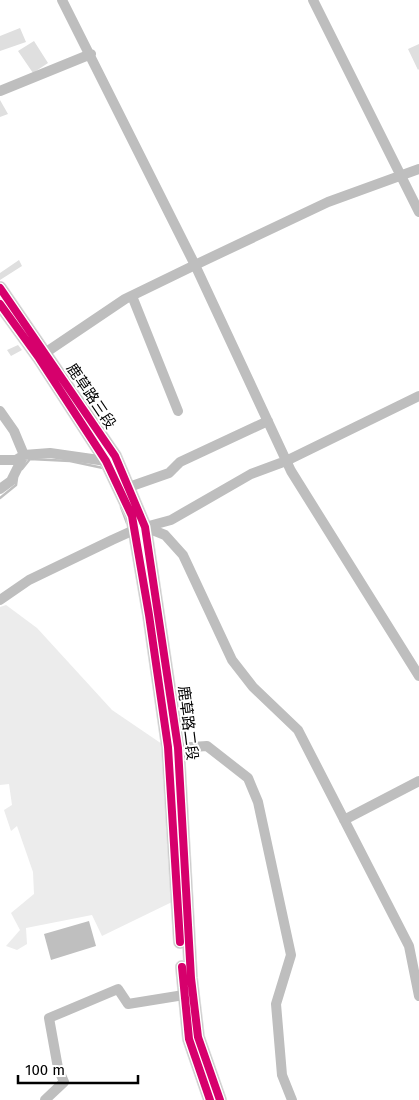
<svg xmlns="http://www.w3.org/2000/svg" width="419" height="1100" viewBox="0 0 419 1100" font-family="'Fira Sans','Noto Sans TC',sans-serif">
	<rect width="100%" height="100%" fill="#fff"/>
	<!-- green -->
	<path fill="#ececec" d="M6,605L37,628L112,710L162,744L172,902L102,936L92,915L26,928L27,944L17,950L6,946L20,930L11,913L34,894L33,872L17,826L11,831L4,810L12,805L9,784L0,785V607Z"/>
	<!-- water -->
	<path fill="#bfbfbf" d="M89,921L96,946L51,960L44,934Z"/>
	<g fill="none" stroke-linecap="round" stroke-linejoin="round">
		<!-- stream -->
		<path stroke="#bfbfbf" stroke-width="2.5" d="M22,469L30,459L70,461L103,468
			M0,498L16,485L17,478
			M121,507L127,523"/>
	</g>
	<!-- building -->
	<path fill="#dfdfdf" d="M20,28L26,42L0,51V36Z
		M34,41L48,63L33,73L18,51Z
		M419,44V69L418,70L408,49Z
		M0,100L8,114L0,117Z
		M19,260L22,266L0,280V273Z
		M18,345L22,350L11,356L7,350Z"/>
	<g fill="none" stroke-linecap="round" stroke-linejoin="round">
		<defs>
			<path id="major" d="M0,288L115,456L145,527L178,748L191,978L198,1037L220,1100
				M0,304L39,358L106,461L132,516L149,615L168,747L180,942
				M182,967L189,1039L210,1100"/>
		</defs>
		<!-- major casing -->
		<use href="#major" stroke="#dbdbdb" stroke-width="14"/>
		<!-- minor -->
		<path stroke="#bebebe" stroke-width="10" d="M62,0L195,265L291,471L419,676
			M313,0L419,212
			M0,91L91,54
			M132,296L178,411
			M39,357L125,299L195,265L328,202L419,169
			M0,411L14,431L24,455L16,460H0
			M129,487L169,473L180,462L268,421
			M0,489L11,481L24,455L50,453L106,461L110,459
			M145,527L165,535L183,555L232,660L253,687L298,730L409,946L419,996
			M0,600L29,580L112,540L134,530L171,520L251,474L286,461L419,396
			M178,748L207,746L248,778L258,802L291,955L276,1004L282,1075L292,1100
			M344,820L419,781
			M45,1100L64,1082L58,1068L49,1018L118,989L128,1004L190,994"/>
		<!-- major -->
		<use href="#major" stroke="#bebebe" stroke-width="12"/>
		<defs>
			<path id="cycleway" d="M0,288L115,456L145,527L178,748L191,978L198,1037L220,1100
				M0,304L39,358L106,461L132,516L149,615L168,747L180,942
				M182,967L189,1039L210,1100"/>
		</defs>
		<!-- cycleway casing -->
		<use href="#cycleway" stroke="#fff" stroke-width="11"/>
		<!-- cycleway -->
		<use href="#cycleway" stroke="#d6006c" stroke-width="8"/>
	</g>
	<g text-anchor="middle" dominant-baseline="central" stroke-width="4" stroke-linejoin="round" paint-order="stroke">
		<!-- street labels -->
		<g font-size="15" fill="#000" stroke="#fff">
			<text transform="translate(91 396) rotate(56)">鹿草路三段</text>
			<text transform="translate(188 723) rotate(83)">鹿草路二段</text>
		</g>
	</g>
	<!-- scale -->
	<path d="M18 1075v8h120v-8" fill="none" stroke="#000000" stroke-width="2.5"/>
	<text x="25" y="1075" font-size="15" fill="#000000" stroke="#ffffff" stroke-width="4" paint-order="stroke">100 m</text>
</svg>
